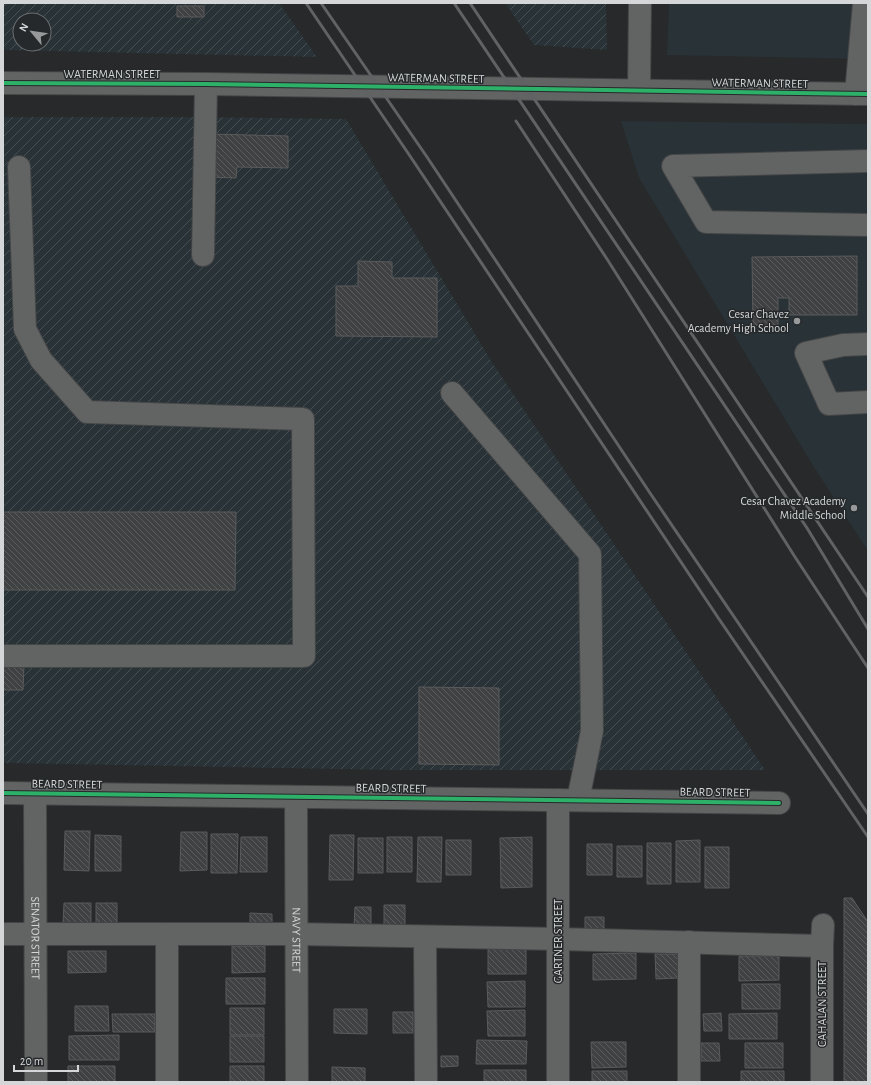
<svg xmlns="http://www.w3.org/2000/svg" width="871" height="1085" viewBox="0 0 871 1085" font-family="'Alegreya Sans',sans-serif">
	<defs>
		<pattern id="industrial-furrows" width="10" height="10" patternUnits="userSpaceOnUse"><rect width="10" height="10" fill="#293236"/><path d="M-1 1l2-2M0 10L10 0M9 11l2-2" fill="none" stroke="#474f52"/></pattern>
		<pattern id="building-back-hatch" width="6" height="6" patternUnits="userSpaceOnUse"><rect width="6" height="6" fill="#404142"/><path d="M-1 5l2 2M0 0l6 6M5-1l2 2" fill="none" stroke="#5b5c5d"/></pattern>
	</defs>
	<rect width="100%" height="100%" fill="#27292a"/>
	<!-- built -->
	<path fill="#293236" d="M669,3H868V59L667,55Z
		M621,121L868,124V551L812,464L639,178Z"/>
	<!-- industrial -->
	<path fill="url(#industrial-furrows)" fill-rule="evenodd" d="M3,3H279L317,57L3,50ZM20,20H44V44H20Z
		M505,3H606L607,50L534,45Z
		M3,117H190L346,119L490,359L765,770H394L3,763Z"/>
	<!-- building -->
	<path fill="url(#building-back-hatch)" stroke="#5a5b5c" d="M177,6H204V17H177Z
		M210,134L288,136V168L237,167L236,178L209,177Z
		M857,256V315H789V298H778V325H753L752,257Z
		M358,261L392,262V278H437V337L336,336V286H358Z
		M3,512H236L235,590H3Z
		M3,665H24L23,690H3Z
		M419,687L499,688V765L419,764Z
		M65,831H90L89,871L64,870Z
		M181,832H207V870L180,871Z
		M211,834H238L237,873H211Z
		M95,835L121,836V871H95Z
		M330,835H354L353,880H329Z
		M241,837H267V872H240Z
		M387,837H412V872H387Z
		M418,837H442L441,882H417Z
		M532,837V887L501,888L500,838Z
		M358,838H383V873H358Z
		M446,840H471V875H446Z
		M700,840V882H676V841Z
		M647,843H671V884H647Z
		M587,844H612V875H587Z
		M617,846H642V877H617Z
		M705,847H729V888H705Z
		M844,898H852L868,922V1082H844Z
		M64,903H91V925L63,924Z
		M96,903H117V926H96Z
		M384,905H405V925L384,926Z
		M355,907H371V926H354Z
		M250,913L272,914V927L250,926Z
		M585,917H604V930L585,931Z
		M232,946H265V972L232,973Z
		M526,948V974H488V949Z
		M68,951H106V972L68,973Z
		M636,953V979L593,980V954Z
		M655,954H678V978L656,979Z
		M739,956H779V980L739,981Z
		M226,978H265V1004H226Z
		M525,981V1007H488L487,982Z
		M742,984H780V1009H742Z
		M75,1006H108L109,1031H75Z
		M230,1008H264V1035H230Z
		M334,1009H367V1034L334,1033Z
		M525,1010V1036H488L487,1011Z
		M393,1012H413V1033H393Z
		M721,1013L722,1031H704L703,1014Z
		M777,1013V1039H729V1014Z
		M112,1014H155V1032H113Z
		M119,1035V1060H69V1036Z
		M230,1036H264V1062H230Z
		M477,1040L527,1041L526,1064H476Z
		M591,1042H626V1067L592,1068Z
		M701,1043H719L720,1061H701Z
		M745,1043H783V1068H745Z
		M441,1056H458V1066L441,1067Z
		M68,1066H115V1082H68Z
		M230,1066H264V1082H230Z
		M332,1067L365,1068V1082H332Z
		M484,1070H526V1082H484Z
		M592,1071H627V1082H592Z
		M741,1071H784V1082H741Z"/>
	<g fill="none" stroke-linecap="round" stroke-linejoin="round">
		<defs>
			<g id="minor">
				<path d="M3,83L206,84L868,94"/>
				<path d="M639,90L640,3"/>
				<path d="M856,94L864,3"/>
				<path d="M868,161L673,166L706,222L868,225"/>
				<path d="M203,255L206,84"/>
				<path d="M868,344L843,345L806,353L829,404L868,402"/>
				<path d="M452,393L590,554L592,731L578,800"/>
				<path d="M3,656H304L303,419L87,412L41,360L25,329L19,167"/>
				<path d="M3,793L779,803"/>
				<path id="s1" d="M35,794L36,1082"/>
				<path id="s2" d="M296,797L297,1082"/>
				<path d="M558,800V1082"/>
				<path d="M3,934H296L558,939L822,946"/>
				<path d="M167,935V1082"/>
				<path d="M425,937L426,1082"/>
				<path d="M689,1082V942"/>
				<path d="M822,1082V946L823,925"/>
			</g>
		</defs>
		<!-- minor casing -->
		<use href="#minor" stroke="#434546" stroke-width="24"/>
		<!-- minor -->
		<use href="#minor" stroke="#626363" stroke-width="22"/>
		<!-- rail -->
		<path stroke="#616264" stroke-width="3" d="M306,3L410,156L719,619L868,837
			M321,3L427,157L650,493L868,814
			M454,3L807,528L868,629
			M470,3L868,597
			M516,121L607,259L795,557L868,668"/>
		<defs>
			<path id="cycleway" d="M3,83L206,84L868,94
				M3,793L779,803"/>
		</defs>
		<!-- cycleway casing -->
		<use href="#cycleway" stroke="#26292b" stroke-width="6"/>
		<!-- cycleway -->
		<use href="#cycleway" stroke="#2db169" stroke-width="4"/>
	</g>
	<!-- markers -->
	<g fill="#97999a" stroke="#26292b" stroke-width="1.5">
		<circle cx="797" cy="321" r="4"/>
		<circle cx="854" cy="508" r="4"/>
	</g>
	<g text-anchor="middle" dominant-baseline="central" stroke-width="3" stroke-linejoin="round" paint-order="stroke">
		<!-- street labels -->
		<g font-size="12" fill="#d4d6d7" stroke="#26292b">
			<text x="112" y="74">WATERMAN STREET</text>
			<text transform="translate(436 78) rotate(1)">WATERMAN STREET</text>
			<text transform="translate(760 83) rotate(1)">WATERMAN STREET</text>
			<text transform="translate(67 784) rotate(1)">BEARD STREET</text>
			<text transform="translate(391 788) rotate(1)">BEARD STREET</text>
			<text transform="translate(715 792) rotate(1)">BEARD STREET</text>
			<text stroke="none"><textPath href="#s1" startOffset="144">SENATOR STREET</textPath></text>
			<text stroke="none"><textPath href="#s2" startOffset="143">NAVY STREET</textPath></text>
			<text transform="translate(558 941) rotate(-90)">GARTNER STREET</text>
			<text transform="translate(822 1004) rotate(-90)">CAHALAN STREET</text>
		</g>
		<!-- poi labels -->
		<g font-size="12" fill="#d4d6d7" stroke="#26292b" text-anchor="end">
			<text x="789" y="314">Cesar Chavez<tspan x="789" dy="14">Academy High School</tspan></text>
			<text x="846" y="501">Cesar Chavez Academy<tspan x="846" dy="14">Middle School</tspan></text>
		</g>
	</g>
	<!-- border -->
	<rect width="871" height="1085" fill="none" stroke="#d4d6d7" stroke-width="8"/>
	<!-- north arrow -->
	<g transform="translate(32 32) rotate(299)"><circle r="19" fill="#26292b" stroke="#6c6e70"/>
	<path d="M0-3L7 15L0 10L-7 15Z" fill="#97999a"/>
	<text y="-6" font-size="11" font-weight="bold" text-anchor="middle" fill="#d4d6d7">N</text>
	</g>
	<!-- scale -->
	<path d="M14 1065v6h64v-6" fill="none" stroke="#d4d6d7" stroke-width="2"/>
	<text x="20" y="1065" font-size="12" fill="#d4d6d7" stroke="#26292b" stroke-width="3" paint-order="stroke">20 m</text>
</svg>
